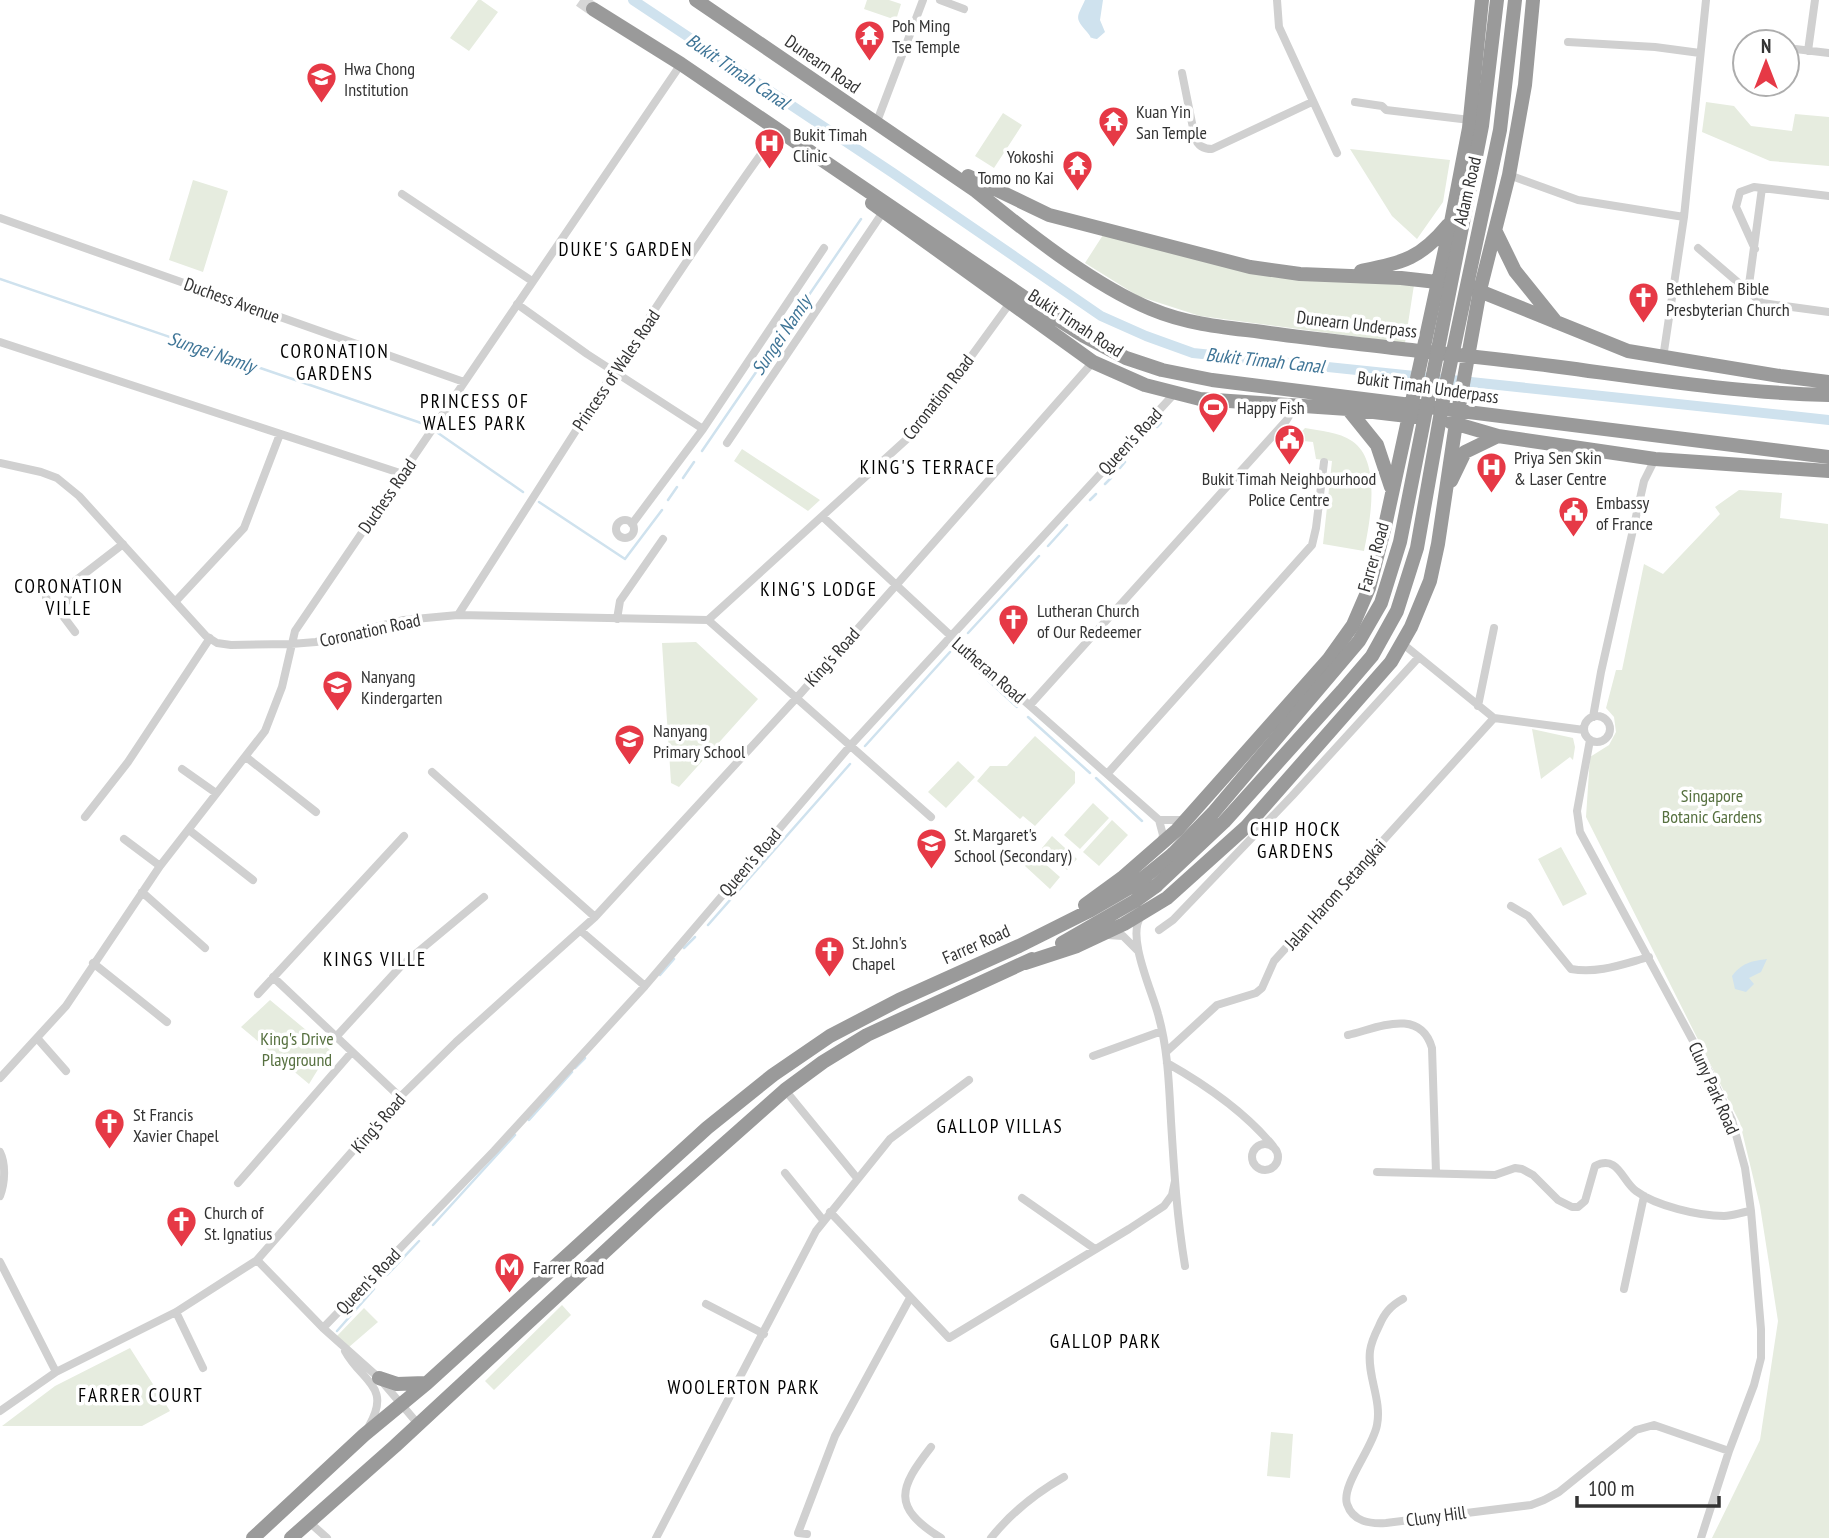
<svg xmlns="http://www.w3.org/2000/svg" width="1829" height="1538" viewBox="0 0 1829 1538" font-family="'PT Sans Narrow',sans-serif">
	<rect width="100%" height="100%" fill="#fff"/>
	<!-- green -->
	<path fill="#e6ecdf" d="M478,0H481L498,12L469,51L450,38Z
		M867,0H889L901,4L896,20L864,9Z
		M1706,102L1734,106L1751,126L1792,131L1795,114L1829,117V166L1770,161L1702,132Z
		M1003,113L1022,125L994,168L975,156Z
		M1350,149L1450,160L1443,202L1417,239L1392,216Z
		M193,180L228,191L203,272L169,260Z
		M1103,235L1251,272L1414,285L1405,343L1200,316L1138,296L1085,263Z
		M1305,428C1320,431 1339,432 1352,441C1382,461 1370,522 1364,551L1323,544L1332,461L1316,459L1313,442L1294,440Z
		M742,449L820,500L808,511L734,461Z
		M1739,490L1782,493L1780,518L1828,524L1829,1538H1712L1760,1440L1778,1321L1760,1206L1740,1123L1586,817L1590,757L1609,745L1616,732L1614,717L1606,708L1616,670H1622L1644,564L1663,574L1720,514L1715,507Z
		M696,642L758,699L679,787L671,783L662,643Z
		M1532,729L1573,738L1575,747L1573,760L1570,757L1541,779Z
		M1035,736L1075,772V783L1035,826L1023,816L1020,819L977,781L990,766H1007Z
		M958,761L975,777L946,808L928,792Z
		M1093,803L1109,818L1080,849L1064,835Z
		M1112,820L1128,835L1099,866L1083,852Z
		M1052,836L1077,859L1067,870L1042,848Z
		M1561,847L1587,894L1563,906L1538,859Z
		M1035,855L1060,877L1050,889L1025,866Z
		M270,1000L330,1050L309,1084L241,1027Z
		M562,1305L571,1315L494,1390L485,1381Z
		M364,1308L378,1322L349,1347L336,1337Z
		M130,1348L170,1411L142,1426H2L55,1386Z
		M1271,1432L1293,1434L1290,1478L1267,1476Z"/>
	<!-- water -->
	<path fill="#cfe2ee" d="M1085,0H1103L1100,20L1105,32L1097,39C1087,37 1094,40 1087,32C1074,17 1077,18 1085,0Z
		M1767,959L1761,972L1749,978L1754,984L1746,992L1735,989L1732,976C1742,963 1751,961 1767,959Z"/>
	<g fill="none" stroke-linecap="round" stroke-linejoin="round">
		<!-- stream -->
		<path stroke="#cfe2ee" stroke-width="2.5" d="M0,279L424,424
			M1157,427L1161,423
			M438,433L523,492
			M702,451L861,219
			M1120,468L1125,462
			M683,478L694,462
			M1105,484L1111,478
			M668,500L677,487
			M1090,500L1096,494
			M539,502L625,559L662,510
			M1048,546L1067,525
			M968,633L1039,556
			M966,660L1017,707
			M1028,717L1090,773
			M865,746L950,652
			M1096,778L1142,821
			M708,925L850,764
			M684,948L695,937
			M660,975L674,959
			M575,1068L585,1058
			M529,1120L572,1072
			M433,1225L515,1135
			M387,1275L419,1241
			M337,1331L374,1289"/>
		<!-- canal -->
		<path stroke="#cfe2ee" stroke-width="10" d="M633,0L893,173L1101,316L1146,336L1193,353L1424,377
			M1442,379L1829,420"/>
		<!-- highway-tunnel -->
		<path stroke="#d6d6d6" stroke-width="14" stroke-dasharray="14 7" stroke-linecap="butt" d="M580,0L593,9"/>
		<!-- street -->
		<path stroke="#d0d0d0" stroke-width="8" d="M940,0L964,9
			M1277,0L1279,27L1337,153
			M1568,42L1655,47L1700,53
			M1787,48L1829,53
			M1808,51L1815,0
			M1182,73L1195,138C1198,146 1204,149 1212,149L1312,102
			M1355,102L1382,106L1386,110L1470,120
			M876,124L923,0
			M1509,175L1578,200L1684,217
			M402,194L532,281
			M0,218L464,382
			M1698,248L1762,303L1829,312
			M1755,249L1736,207L1740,192L1754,187L1829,196
			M1748,292L1762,188
			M517,304L587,354L703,429
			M0,342L403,474
			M1663,358L1684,217L1706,0
			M727,443L883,212
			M0,463L41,472L57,478L79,496L206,636L217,643L231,645L291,644L316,642L404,620L458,615L708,620L919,428L1010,303
			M823,517L951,636L1159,820L1163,835L1161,843
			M616 529a9 9 0 1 1 18 0a9 9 0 1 1-18 0Z
			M632,524L703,429L824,248
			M66,588L54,585L47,590L46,598L50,605L57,608L75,632
			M66,588L123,544
			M175,602L244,528L280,434
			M57,608C67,605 71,598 66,588
			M458,615C563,452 665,286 779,129
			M617,619L620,601L663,539
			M708,620L931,817
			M1403,644L1494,718L1584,730
			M1030,705L1286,421L1296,405
			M1478,706L1494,628
			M1584 729a13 13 0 1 1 26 0a13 13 0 1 1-26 0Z
			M1593,717L1601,672L1644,481L1655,459
			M1590,740L1577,811L1580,832L1705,1063L1732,1120L1745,1168L1751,1211L1761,1329V1358L1754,1385L1729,1451L1701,1538
			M246,757L316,812
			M182,769L216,793
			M432,772L595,917
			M1108,773L1312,545L1316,528L1324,462
			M85,817L128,762L210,638
			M1159,820H1184
			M189,830L253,880
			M124,839L160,866
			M142,892L205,948
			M1511,906L1528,916L1571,969C1598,974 1623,964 1649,957
			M1141,916C1126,936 1152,991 1158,1014C1168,1049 1169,1085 1171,1121C1174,1170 1177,1218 1185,1266
			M1159,930L1173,920L1292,796L1419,657
			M581,931L645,986
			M1108,935L1123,936L1138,951
			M93,963L167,1022
			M273,977L400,1097
			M258,994L404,836
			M1348,1035C1378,1028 1420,1007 1432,1048L1436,1173
			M37,1038L66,1071
			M335,1038L401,966L484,897
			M1166,1052L1217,1005L1256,993L1262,988L1274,961L1494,718
			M1093,1056L1162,1031
			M1167,1063C1206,1085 1245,1112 1273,1146
			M0,1078L66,1006L160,866L265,731L282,687L295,631L681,64
			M785,1090L857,1178
			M1252 1157a13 13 0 1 1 26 0a13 13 0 1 1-26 0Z
			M0,1152C6,1164 5,1183 0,1196
			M1377,1172L1495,1175L1515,1168L1522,1169L1533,1175L1558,1200L1572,1207H1578L1585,1201L1595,1166C1618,1154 1622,1181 1636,1191C1656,1206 1699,1216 1724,1216C1733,1216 1742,1212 1751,1211
			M785,1173L823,1220
			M238,1183L351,1053
			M1022,1198L1095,1249
			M830,1212L949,1338L1129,1229L1164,1206L1172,1195L1175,1181
			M257,1260L323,1328L379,1378L418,1424
			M0,1262L56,1372
			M1624,1289L1644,1196
			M1403,1299C1390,1306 1384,1314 1379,1326C1375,1334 1371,1343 1370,1351C1367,1376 1382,1400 1377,1425C1373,1448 1341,1485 1347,1504C1353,1522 1370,1524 1386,1523L1531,1505L1544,1500L1559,1492L1636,1430L1654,1425L1729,1451
			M706,1304L764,1334
			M176,1312L203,1368
			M323,1328L494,1151L645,986L850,746L1174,394
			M345,1351C362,1382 392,1386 369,1426
			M0,1411L56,1372L176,1312L257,1260L400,1097L456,1042L595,917L801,693L1093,362
			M931,1447C899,1488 891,1507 941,1538
			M309,1522L327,1538
			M807,1534L798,1533L835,1436L910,1298
			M656,1538L816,1231L890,1139L969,1080
			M991,1538C1011,1513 1036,1493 1064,1477"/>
		<!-- highway -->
		<path stroke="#9a9a9a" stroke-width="14" d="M696,0L976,191C1025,231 1093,285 1151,309C1184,323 1219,327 1255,331C1304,338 1353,343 1402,349C1455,355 1508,360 1560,367C1650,379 1738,393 1829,395
			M593,9L681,64L1040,308L1084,336L1126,358L1162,370L1212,380L1829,457
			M968,176L1049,215L1250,267L1300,274L1401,278L1446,283
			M872,203L1093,362L1145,385L1200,399L1348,409L1416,417
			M1496,232L1515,271L1556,322
			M1361,271C1404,262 1420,259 1448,225
			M1472,288L1628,351L1780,376L1829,382
			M1348,409L1377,445L1391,487
			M1450,422L1498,436L1655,459L1829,471
			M1451,481L1465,452L1498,436
			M1085,905L1122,878L1177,830L1328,660L1353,625L1369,588L1385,526L1451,222L1469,128L1482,0
			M1062,943L1135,901L1156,886
			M1025,963L1077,946L1124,924L1167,898L1246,827L1391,662L1411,627L1430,581L1438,544L1456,423L1480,290L1509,175L1525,85L1533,0
			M379,1378L397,1384L425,1383
			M253,1538L364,1435L427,1383L707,1128L773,1075L830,1036L899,1000L1019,946L1091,910L1136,884L1173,854
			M291,1538L395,1446L653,1207L785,1090L823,1062L867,1035L1032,959"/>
		<!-- highway-bridge -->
		<path stroke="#9a9a9a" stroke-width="14" d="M1173,854L1213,813L1359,641L1381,603L1400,542L1482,126L1497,0
			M1156,886L1224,822L1342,691L1372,656L1397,611L1417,548L1445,389L1500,130L1515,0"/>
	</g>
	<!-- icons -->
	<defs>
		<symbol id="temple-pin" viewBox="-11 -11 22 30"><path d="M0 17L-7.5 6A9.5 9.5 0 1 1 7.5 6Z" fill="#e63946" stroke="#fff"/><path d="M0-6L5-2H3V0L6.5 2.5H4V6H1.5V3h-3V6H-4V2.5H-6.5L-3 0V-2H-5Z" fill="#fff"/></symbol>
		<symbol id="university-pin" viewBox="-11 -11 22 30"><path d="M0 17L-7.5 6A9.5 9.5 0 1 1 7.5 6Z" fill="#e63946" stroke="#fff"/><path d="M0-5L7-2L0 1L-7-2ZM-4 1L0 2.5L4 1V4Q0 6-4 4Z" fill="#fff"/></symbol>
		<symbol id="hospital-pin" viewBox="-11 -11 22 30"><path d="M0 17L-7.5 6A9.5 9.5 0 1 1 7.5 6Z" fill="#e63946" stroke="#fff"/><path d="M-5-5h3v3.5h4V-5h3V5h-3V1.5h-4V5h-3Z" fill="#fff"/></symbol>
		<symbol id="church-pin" viewBox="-11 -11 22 30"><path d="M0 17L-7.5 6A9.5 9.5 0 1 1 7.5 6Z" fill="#e63946" stroke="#fff"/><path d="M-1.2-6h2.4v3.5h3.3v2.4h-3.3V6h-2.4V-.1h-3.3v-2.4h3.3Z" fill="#fff"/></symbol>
		<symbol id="stadium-pin" viewBox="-11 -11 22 30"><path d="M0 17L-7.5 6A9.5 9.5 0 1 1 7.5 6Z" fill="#e63946" stroke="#fff"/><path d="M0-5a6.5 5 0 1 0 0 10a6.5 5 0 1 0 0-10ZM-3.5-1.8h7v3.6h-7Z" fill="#fff"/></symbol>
		<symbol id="civic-pin" viewBox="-11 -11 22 30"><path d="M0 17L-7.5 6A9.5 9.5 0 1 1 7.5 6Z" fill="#e63946" stroke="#fff"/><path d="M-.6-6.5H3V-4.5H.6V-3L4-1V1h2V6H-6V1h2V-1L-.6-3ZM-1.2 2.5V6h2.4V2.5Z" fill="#fff"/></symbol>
		<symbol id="school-pin" viewBox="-11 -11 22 30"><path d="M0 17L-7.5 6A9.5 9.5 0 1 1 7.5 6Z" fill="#e63946" stroke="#fff"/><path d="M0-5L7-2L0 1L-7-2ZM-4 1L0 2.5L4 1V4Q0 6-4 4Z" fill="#fff"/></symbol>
		<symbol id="metro-pin" viewBox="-11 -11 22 30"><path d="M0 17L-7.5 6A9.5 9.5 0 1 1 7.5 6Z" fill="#e63946" stroke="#fff"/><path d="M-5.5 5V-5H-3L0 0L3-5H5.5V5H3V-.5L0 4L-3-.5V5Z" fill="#fff"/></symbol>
	</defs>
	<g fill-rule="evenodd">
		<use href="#temple-pin" x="852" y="18" width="35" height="47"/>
		<use href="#university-pin" x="304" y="60" width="35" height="47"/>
		<use href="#temple-pin" x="1096" y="104" width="35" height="47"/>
		<use href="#hospital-pin" x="752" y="126" width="35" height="47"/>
		<use href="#temple-pin" x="1060" y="148" width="35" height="47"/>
		<use href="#church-pin" x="1626" y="280" width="35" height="47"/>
		<use href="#stadium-pin" x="1196" y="390" width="35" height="47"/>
		<use href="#civic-pin" x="1272" y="422" width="35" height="47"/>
		<use href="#hospital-pin" x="1474" y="450" width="35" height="47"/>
		<use href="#civic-pin" x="1556" y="494" width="35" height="47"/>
		<use href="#church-pin" x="996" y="602" width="35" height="47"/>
		<use href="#school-pin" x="320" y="668" width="35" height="47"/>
		<use href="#school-pin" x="612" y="722" width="35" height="47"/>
		<use href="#school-pin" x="914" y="826" width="35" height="47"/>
		<use href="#church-pin" x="812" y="934" width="35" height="47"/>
		<use href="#church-pin" x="92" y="1106" width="35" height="47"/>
		<use href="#church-pin" x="164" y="1204" width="35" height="47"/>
		<use href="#metro-pin" x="492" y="1250" width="35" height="47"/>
	</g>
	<g text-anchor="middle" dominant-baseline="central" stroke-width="7" stroke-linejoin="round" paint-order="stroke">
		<!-- poi labels -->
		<g font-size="18" fill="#333" stroke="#fff" text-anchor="start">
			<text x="892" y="25">Poh Ming<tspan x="892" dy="21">Tse Temple</tspan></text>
			<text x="344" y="68">Hwa Chong<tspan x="344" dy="21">Institution</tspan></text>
			<text x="1136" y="111">Kuan Yin<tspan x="1136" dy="21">San Temple</tspan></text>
			<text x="793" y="134">Bukit Timah<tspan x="793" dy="21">Clinic</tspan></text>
			<text x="1054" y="156" text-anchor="end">Yokoshi<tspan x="1054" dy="21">Tomo no Kai</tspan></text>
			<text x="1666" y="288">Bethlehem Bible<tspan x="1666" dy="21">Presbyterian Church</tspan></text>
			<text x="1237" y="407">Happy Fish</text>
			<text x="1514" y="457">Priya Sen Skin<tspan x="1514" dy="21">&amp; Laser Centre</tspan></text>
			<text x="1289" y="478" text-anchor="middle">Bukit Timah Neighbourhood<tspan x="1289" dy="21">Police Centre</tspan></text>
			<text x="1596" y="502">Embassy<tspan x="1596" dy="21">of France</tspan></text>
			<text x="1037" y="610">Lutheran Church<tspan x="1037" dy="21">of Our Redeemer</tspan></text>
			<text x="361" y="676">Nanyang<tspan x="361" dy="21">Kindergarten</tspan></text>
			<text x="653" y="730">Nanyang<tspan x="653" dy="21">Primary School</tspan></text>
			<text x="954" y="834">St. Margaret's<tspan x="954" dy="21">School (Secondary)</tspan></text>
			<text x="852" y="942">St. John's<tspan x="852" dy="21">Chapel</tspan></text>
			<text x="133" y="1114">St Francis<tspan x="133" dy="21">Xavier Chapel</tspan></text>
			<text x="204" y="1212">Church of<tspan x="204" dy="21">St. Ignatius</tspan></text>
			<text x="533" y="1267">Farrer Road</text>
		</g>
		<!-- street labels -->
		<g font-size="18" fill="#333" stroke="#fff">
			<text transform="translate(823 64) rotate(35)">Dunearn Road</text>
			<text transform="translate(1467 191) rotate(-77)">Adam Road</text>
			<text transform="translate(232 300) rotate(20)">Duchess Avenue</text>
			<text transform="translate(1076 323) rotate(33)">Bukit Timah Road</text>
			<text transform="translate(1357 324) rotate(7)">Dunearn Underpass</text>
			<text transform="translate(616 370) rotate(-56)">Princess of Wales Road</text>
			<text transform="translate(1428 387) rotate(8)">Bukit Timah Underpass</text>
			<text transform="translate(938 397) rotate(-52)">Coronation Road</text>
			<text transform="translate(1130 441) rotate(-47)">Queen's Road</text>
			<text transform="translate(387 496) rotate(-55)">Duchess Road</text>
			<text transform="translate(1373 557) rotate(-74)">Farrer Road</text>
			<text transform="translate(370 630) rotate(-12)">Coronation Road</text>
			<text transform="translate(832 657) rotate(-48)">King's Road</text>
			<text transform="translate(989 670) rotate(41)">Lutheran Road</text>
			<text transform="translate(750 862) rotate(-49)">Queen's Road</text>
			<text transform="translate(1335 894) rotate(-48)">Jalan Harom Setangkai</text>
			<text transform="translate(976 944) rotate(-24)">Farrer Road</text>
			<text transform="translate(1714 1088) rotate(66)">Cluny Park Road</text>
			<text transform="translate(378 1123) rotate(-49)">King's Road</text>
			<text transform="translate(368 1281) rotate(-46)">Queen's Road</text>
			<text transform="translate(1436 1516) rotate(-8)">Cluny Hill</text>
		</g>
		<!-- park labels -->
		<g font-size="18" fill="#56703f" stroke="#fff">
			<text x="1712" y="795">Singapore<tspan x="1712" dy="21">Botanic Gardens</tspan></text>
			<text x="297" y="1038">King's Drive<tspan x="297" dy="21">Playground</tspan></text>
		</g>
		<!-- water labels -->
		<g font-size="19" font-style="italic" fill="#3f7597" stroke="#fff">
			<text transform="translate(738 71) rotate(34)">Bukit Timah Canal</text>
			<text transform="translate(781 335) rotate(-56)">Sungei Namly</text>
			<text transform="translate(212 352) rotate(19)">Sungei Namly</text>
			<text transform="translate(1265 360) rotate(6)">Bukit Timah Canal</text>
		</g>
		<!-- neighbourhood labels -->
		<g font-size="19" letter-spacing="2" fill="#000" stroke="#fff">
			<text x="626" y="249">DUKE'S GARDEN</text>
			<text x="335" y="351">CORONATION<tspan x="335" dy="22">GARDENS</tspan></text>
			<text x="475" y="401">PRINCESS OF<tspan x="475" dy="22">WALES PARK</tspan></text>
			<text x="928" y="467">KING'S TERRACE</text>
			<text x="69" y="586">CORONATION<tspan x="69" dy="22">VILLE</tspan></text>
			<text x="819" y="589">KING'S LODGE</text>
			<text x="1296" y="829">CHIP HOCK<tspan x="1296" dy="22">GARDENS</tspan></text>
			<text x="375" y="959">KINGS VILLE</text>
			<text x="1000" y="1126">GALLOP VILLAS</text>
			<text x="1106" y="1341">GALLOP PARK</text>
			<text x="744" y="1387">WOOLERTON PARK</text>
			<text x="141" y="1395">FARRER COURT</text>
		</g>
	</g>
	<!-- north arrow -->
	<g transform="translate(1766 63)"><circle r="33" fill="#ffffff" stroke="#adadad" stroke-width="2"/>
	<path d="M0-5L12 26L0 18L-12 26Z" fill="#e63946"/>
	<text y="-10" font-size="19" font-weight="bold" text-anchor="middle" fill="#333333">N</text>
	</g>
	<!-- scale -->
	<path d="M1577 1496v10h142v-10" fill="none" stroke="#333333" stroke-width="3.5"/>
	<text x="1588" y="1496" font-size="21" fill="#333333" stroke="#ffffff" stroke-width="5" paint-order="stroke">100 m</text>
</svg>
